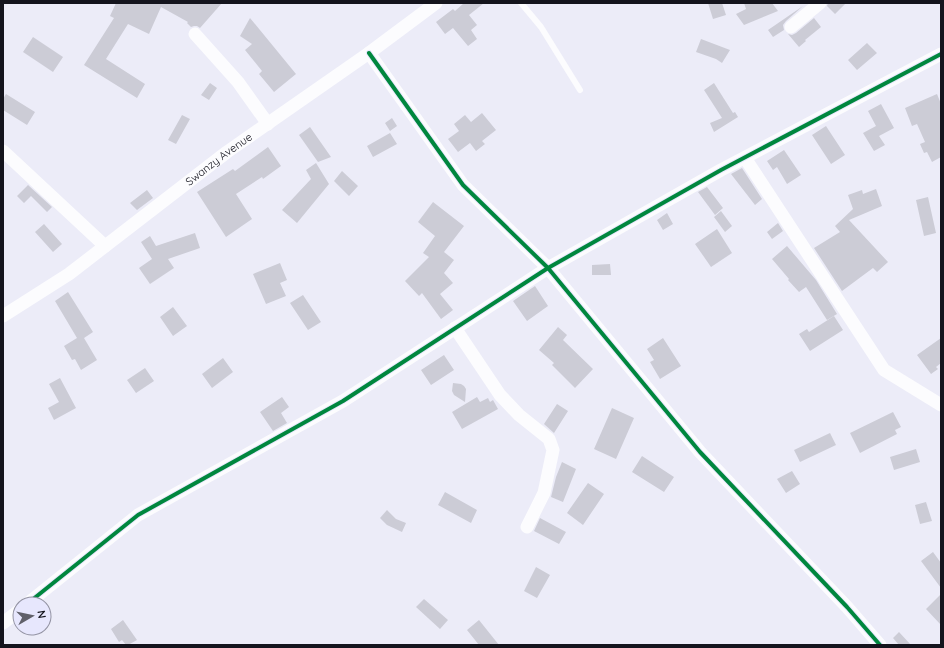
<svg xmlns="http://www.w3.org/2000/svg" width="944" height="648" viewBox="0 0 944 648" font-family="Quicksand,sans-serif">
	<rect width="100%" height="100%" fill="#ececf8"/>
	<!-- building -->
	<path fill="#ccccd6" d="M116,3H222L200,28L197,26H194L191,27L187,23L188,22L161,7L149,34L128,24L106,59L145,84L137,98L84,65L114,18L110,16Z
		M464,3H484L469,15L477,25L471,30L477,39L468,46L453,28L445,34L436,22L453,9L455,11Z
		M708,3H722L726,15L713,19Z
		M744,3H772L778,11L744,25L736,14L746,9Z
		M828,3H846L835,14L827,6Z
		M803,6L786,21L783,25L784,30L773,37L768,30Z
		M250,18L296,74L274,92L259,74L262,71L245,50L252,44L240,36Z
		M814,18L821,27L805,40L806,41L799,47L788,34L792,35L796,33Z
		M33,37L63,57L53,72L23,52Z
		M701,39L730,50L722,63L716,59L696,52Z
		M867,43L877,53L857,70L848,60Z
		M210,83L217,88L209,100L201,95Z
		M714,83L733,113L735,112L738,117L714,132L710,123L722,118L704,90Z
		M6,94L35,112L27,125L3,110V99Z
		M937,94L941,104V157L932,162L927,152L924,153L920,144L925,142L917,124L912,126L905,108Z
		M881,104L894,128L879,136L885,145L874,151L863,133L876,126L868,111Z
		M482,113L496,130L482,141L485,144L476,151L470,143L458,152L448,139L459,131L454,124L465,115L471,122Z
		M182,115L190,119L176,144L168,140Z
		M392,118L397,126L390,131L385,123Z
		M826,126L845,155L831,164L812,135Z
		M310,127L331,157L318,162L299,135Z
		M390,133L397,144L373,157L367,146Z
		M268,147L281,166L263,179L262,177L236,194L252,219L226,237L197,192L233,169L235,171Z
		M784,150L801,175L787,184L777,167L773,170L767,161Z
		M316,163L329,184L297,223L282,210L311,179L306,170Z
		M742,168L762,199L755,205L731,174Z
		M342,171L358,186L349,196L334,181Z
		M28,185L52,207L47,212L31,196L24,203L17,196Z
		M707,187L723,208L715,215L698,192Z
		M876,189L882,206L849,220L888,262L877,272L873,268L842,291L814,248L840,232L835,226L853,209L848,195L862,190L863,194Z
		M147,190L153,198L137,210L130,203Z
		M928,197L936,233L924,236L916,200Z
		M433,202L464,226L444,252L454,260L444,273L453,283L440,294L453,310L441,319L422,293L419,296L405,281L429,257L423,253L435,236L418,222Z
		M721,211L732,226L725,232L714,217Z
		M667,213L673,224L663,230L657,220Z
		M778,223L783,231L772,239L767,232Z
		M44,224L62,244L53,252L35,232Z
		M717,229L732,253L711,267L695,244Z
		M195,233L200,248L168,259L174,268L150,284L139,268L152,259L141,242L150,236L156,246Z
		M787,246L816,280L837,314L827,320L806,287L799,292L788,280L789,279L772,259Z
		M280,263L287,280L280,283L286,296L266,304L253,274Z
		M610,264L611,275H592V265Z
		M535,286L548,306L527,321L513,301Z
		M68,292L93,332L84,338L97,360L81,370L75,359L72,360L64,346L77,338L55,301Z
		M303,295L321,322L308,330L290,303Z
		M173,307L187,326L173,336L160,317Z
		M834,316L843,330L810,351L799,334L807,329L809,332Z
		M558,327L567,335L563,340L593,369L575,388L552,365L554,363L539,350Z
		M663,338L681,366L660,379L650,362L654,360L647,349Z
		M941,338V363L936,367L938,369L931,374L917,355Z
		M444,355L454,370L431,385L421,370Z
		M223,358L233,372L212,388L202,374Z
		M145,368L154,381L136,393L127,380Z
		M60,378L76,408L54,420L48,408L59,402L49,384Z
		M453,383L461,384L464,386L466,389L465,402L454,395L452,391Z
		M282,397L289,407L281,413L287,423L273,431L260,412Z
		M477,397L480,402L488,398L490,402L493,400L498,409L462,429L452,412Z
		M557,404L568,411L554,433L544,424Z
		M612,408L634,418L616,459L594,449Z
		M893,412L901,427L895,430L897,434L860,453L850,433Z
		M830,433L836,445L800,462L794,450Z
		M916,449L920,462L894,470L890,457Z
		M642,456L674,477L664,492L632,472Z
		M562,462L576,469L563,502L551,497L556,477Z
		M792,471L800,484L786,493L777,479Z
		M588,483L604,494L583,525L567,513Z
		M445,492L477,510L471,523L438,505Z
		M926,502L932,521L920,524L915,505Z
		M387,510L396,519L406,523L402,532L387,525L380,518Z
		M540,518L566,532L559,544L534,531Z
		M933,552L941,563V588L921,561Z
		M536,567L550,575L537,598L524,591Z
		M941,594V625L926,609Z
		M424,599L448,620L440,629L416,607Z
		M123,620L137,640L128,645H126L122,640L119,642L111,629Z
		M479,620L499,645H479L467,630Z
		M899,632L911,645H899L893,638Z"/>
	<g fill="none" stroke-linecap="round" stroke-linejoin="round">
		<!-- service -->
		<path stroke="#fcfcfe" stroke-width="6" d="M521,3L541,27L580,90"/>
		<!-- minor -->
		<g stroke="#fcfcfe" stroke-width="13">
			<path d="M791,27L820,3"/>
			<path d="M195,34L238,82L268,124"/>
			<path d="M369,53L463,185L548,268L700,452L847,607L880,645"/>
			<path d="M3,151L105,246"/>
			<path d="M745,158L884,370L941,405"/>
			<path id="s1" d="M3,316L69,274L227,152L369,53L436,3"/>
			<path d="M455,328L500,395L519,415L549,439L553,450L544,493L527,527"/>
			<path d="M27,604L138,515L343,401L548,268L721,170L941,54"/>
			<path d="M3,623L20,610"/>
		</g>
		<defs>
			<path id="cycleway" d="M369,53L463,185L548,268L700,452L847,607L880,645
				M27,604L138,515L343,401L548,268L721,170L941,54"/>
		</defs>
		<!-- cycleway casing -->
		<use href="#cycleway" stroke="#e7e7fd" stroke-width="6"/>
		<!-- cycleway -->
		<use href="#cycleway" stroke="#00873e" stroke-width="4"/>
	</g>
	<g text-anchor="middle" dominant-baseline="central" stroke-width="3.5" stroke-linejoin="round" paint-order="stroke">
		<!-- street labels -->
		<g font-size="11" fill="#14141d" stroke="#e7e7fd">
			<text stroke="none"><textPath href="#s1" startOffset="267">Swanzy Avenue</textPath></text>
		</g>
	</g>
	<!-- border -->
	<rect width="944" height="648" fill="none" stroke="#14141d" stroke-width="8"/>
	<!-- north arrow -->
	<g transform="translate(32 616) rotate(81)"><circle r="19" fill="#e7e7fd" stroke="#9393a3"/>
	<path d="M0-3L7 15L0 10L-7 15Z" fill="#60606a"/>
	<text y="-6" font-size="11" font-weight="bold" text-anchor="middle" fill="#14141d">N</text>
	</g>
</svg>
